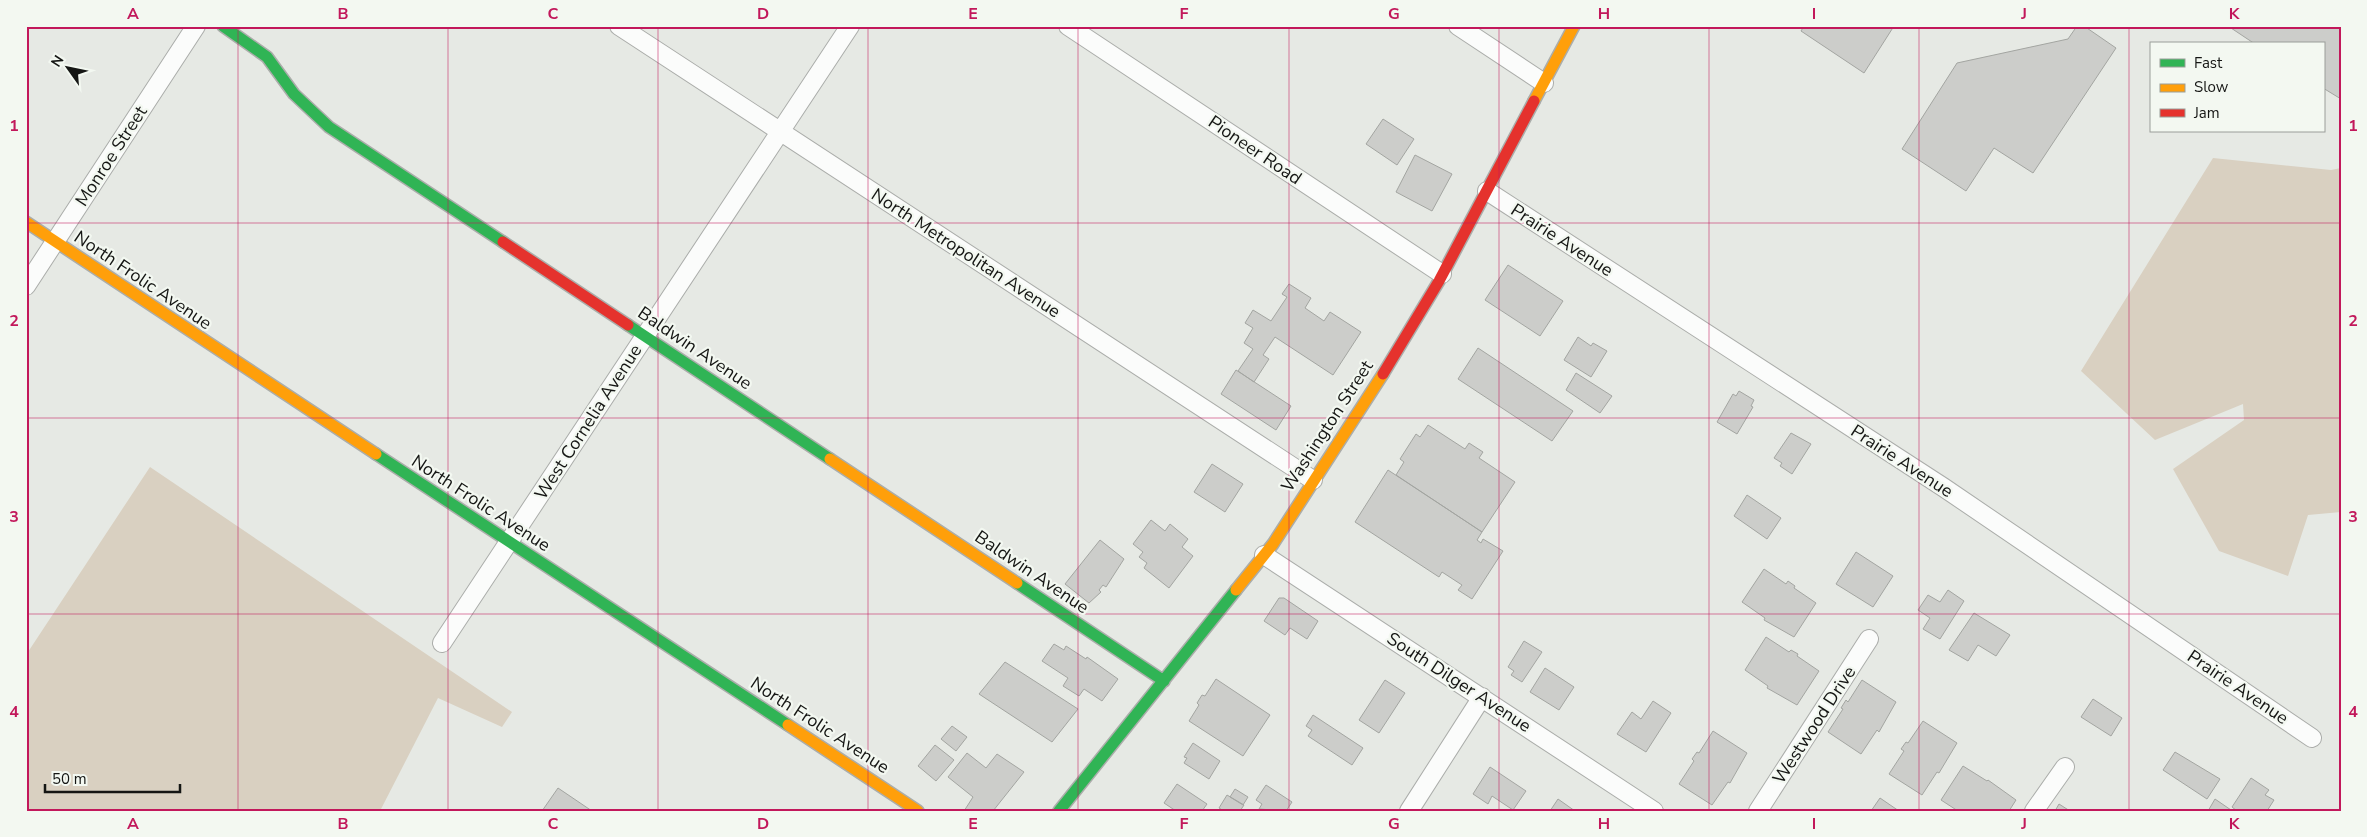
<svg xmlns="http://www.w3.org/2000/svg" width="2367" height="837" viewBox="0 0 2367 837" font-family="'Nunito Sans',sans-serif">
	<rect width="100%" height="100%" fill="#e6e9e4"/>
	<!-- green -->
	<path fill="#d9d0c1" d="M2213,158L2331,170L2341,168V512L2308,515L2288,576L2219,551L2173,469L2244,420L2243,404L2155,440L2081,371Z
		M150,467L512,712L502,727L438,698L380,811H26V655Z"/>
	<!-- building -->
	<path fill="#cccdca" stroke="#a3a5a1" d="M1804,26H1894L1864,73L1801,31Z
		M2077,26H2084L2116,48L2033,173L1994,148L1966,191L1902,149L1957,63L2068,39Z
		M2228,26H2341V99L2323,88V44H2255Z
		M1383,119L1414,139L1397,165L1366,144Z
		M1415,155L1452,174L1432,211L1396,192Z
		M1508,265L1563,301L1540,336L1485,300Z
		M1289,284L1311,298L1305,308L1324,321L1330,312L1361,332L1333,375L1275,337L1263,355L1269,359L1254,382L1238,371L1253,349L1244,343L1253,328L1245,323L1253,310L1271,321L1287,297L1282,294Z
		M1578,337L1591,346L1593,343L1607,351L1591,377L1564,360Z
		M1478,348L1573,411L1552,441L1458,379Z
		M1236,370L1291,406L1276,430L1221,394Z
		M1576,373L1612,396L1600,413L1566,390Z
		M1739,391L1754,400L1751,406L1753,407L1737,434L1717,422L1733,394L1736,396Z
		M1428,425L1465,449L1469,443L1483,452L1479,458L1515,482L1482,532L1396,475L1404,462L1400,459L1416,434L1420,437Z
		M1791,433L1811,444L1792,474L1780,466L1782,463L1774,458Z
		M1212,464L1243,484L1225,512L1194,492Z
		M1388,470L1482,532L1477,540L1481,543L1483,539L1503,551L1472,599L1458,590L1462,585L1442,572L1439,577L1355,522Z
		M1747,495L1781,518L1767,539L1734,516Z
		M1151,520L1165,531L1170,524L1188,539L1182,547L1193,556L1169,588L1144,568L1147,563L1139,557L1143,552L1133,544Z
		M1100,540L1124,559L1106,587L1103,585L1099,590L1101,592L1089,603L1065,584Z
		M1856,552L1893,576L1873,607L1836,584Z
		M1764,569L1786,584L1788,581L1795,586L1794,588L1816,603L1794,637L1764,620L1765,618L1742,602Z
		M1948,590L1964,601L1940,639L1923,629L1930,618L1918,610L1928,595L1940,602Z
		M1279,598H1284L1318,621L1307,639L1290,628L1285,635L1264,621Z
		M1974,613L2010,635L1996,656L1978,645L1968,661L1949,650Z
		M1766,637L1789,652L1791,650L1798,654L1797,656L1819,671L1797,705L1767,688L1768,686L1745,670Z
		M1524,641L1542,652L1522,682L1511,675L1514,671L1508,667Z
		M1054,644L1064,650L1066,646L1086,659L1087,657L1118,679L1102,701L1084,689L1079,696L1063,686L1068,678L1042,661Z
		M1005,662L1078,709L1052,742L979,694Z
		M1545,668L1574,687L1559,710L1530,692Z
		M1216,679L1270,715L1243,756L1189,721L1199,705L1197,703L1202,695L1205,696Z
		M1385,680L1405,693L1379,733L1359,720Z
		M1862,680L1896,702L1879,732L1877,730L1861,754L1828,732L1843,709L1841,708L1846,700L1848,702Z
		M2093,699L2122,718L2111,736L2081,717Z
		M1653,701L1671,713L1646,752L1617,734L1632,712L1641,719Z
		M1313,715L1363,748L1352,765L1308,736L1312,730L1306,726Z
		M1923,721L1957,743L1939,773L1937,772L1922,795L1889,774L1904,751L1901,749L1906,742L1908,743Z
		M952,726L967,737L956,751L941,739Z
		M1713,731L1747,753L1730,783L1728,782L1712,805L1679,784L1694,761L1692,759L1697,752L1699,753Z
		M1193,743L1220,761L1209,779L1184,763L1187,758L1184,757Z
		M935,745L954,760L936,781L918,766Z
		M2175,752L2220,779L2207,799L2163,770Z
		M967,753L986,768L997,754L1024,772L993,811H964L973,797L948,777Z
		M1963,766L1987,781L1988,780L2016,800L2009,811H1958L1941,800Z
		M1490,767L1526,791L1513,810L1492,796L1488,804L1473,794Z
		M2251,778L2269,790L2265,795L2274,800L2267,811H2237L2232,807Z
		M1177,784L1207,804L1202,811H1176L1164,803Z
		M1266,785L1292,802L1286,811L1259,809L1262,804L1256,800Z
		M558,788L592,811H542Z
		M1235,789L1248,797L1243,805L1230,797Z
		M1227,795L1244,805L1240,811H1224L1219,808Z
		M1880,798L1899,811H1871Z
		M1558,799L1575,811H1550Z
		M2215,799L2231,810L2230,811H2208Z
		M2059,804L2070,811H2055Z"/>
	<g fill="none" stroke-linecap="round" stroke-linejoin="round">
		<defs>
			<path id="street" d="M619,26L1313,480
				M1068,26L1442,274
				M1458,26L1544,83
				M1487,191L1943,487L2312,738
				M26,286L196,26
				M1264,555L1654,811
				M442,643L850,26
				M1409,811L1482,697
				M1758,811L1869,639
				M2034,811L2065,767"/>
			<path id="fast" d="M223,26L267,57L294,94L329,127L503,242
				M628,325L830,459
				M376,454L788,725
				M1017,583L1164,681
				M1059,811L1236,590"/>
			<path id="slow" d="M1534,101L1574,26
				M26,222L376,454
				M830,459L1017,583
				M1236,590L1273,544L1383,374
				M788,725L918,811"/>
			<path id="jam" d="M503,242L628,325
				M1383,374L1439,281L1534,101"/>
		</defs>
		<!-- street casing -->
		<use href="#street" stroke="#abadaa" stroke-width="20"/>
		<!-- fast casing -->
		<use href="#fast" stroke="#abadaa" stroke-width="14"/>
		<!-- slow casing -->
		<use href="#slow" stroke="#abadaa" stroke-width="14"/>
		<!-- jam casing -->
		<use href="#jam" stroke="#abadaa" stroke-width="14"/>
		<!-- street -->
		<use href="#street" stroke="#fbfcfb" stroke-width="18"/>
		<!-- fast -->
		<use href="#fast" stroke="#30b455" stroke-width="11"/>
		<!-- slow -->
		<use href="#slow" stroke="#ff9f0a" stroke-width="11"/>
		<!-- jam -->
		<use href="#jam" stroke="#e5322d" stroke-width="11"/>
	</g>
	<!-- grid -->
	<path fill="none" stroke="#c2185b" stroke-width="1" stroke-opacity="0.55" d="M238,26V811M448,26V811M658,26V811M868,26V811M1078,26V811M1289,26V811M1499,26V811M1709,26V811M1919,26V811M2129,26V811M26,223H2341M26,418H2341M26,614H2341"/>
	<g text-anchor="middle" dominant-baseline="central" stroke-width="4.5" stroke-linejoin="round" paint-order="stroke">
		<!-- street labels -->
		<g font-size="18" fill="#151614" stroke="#f3f8f1">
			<text transform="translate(1255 150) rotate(34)">Pioneer Road</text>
			<text transform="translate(111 156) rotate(-57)">Monroe Street</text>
			<text transform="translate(1562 240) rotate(33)">Prairie Avenue</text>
			<text transform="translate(966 253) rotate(33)">North Metropolitan Avenue</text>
			<text transform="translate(143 280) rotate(34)">North Frolic Avenue</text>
			<text transform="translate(695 348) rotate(34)">Baldwin Avenue</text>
			<text transform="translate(588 422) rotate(-57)">West Cornelia Avenue</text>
			<text transform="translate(1327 426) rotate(-57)">Washington Street</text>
			<text transform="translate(1902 461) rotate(33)">Prairie Avenue</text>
			<text transform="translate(481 503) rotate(33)">North Frolic Avenue</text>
			<text transform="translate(1032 572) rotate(34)">Baldwin Avenue</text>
			<text transform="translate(1459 682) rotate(33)">South Dilger Avenue</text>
			<text transform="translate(2238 687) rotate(34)">Prairie Avenue</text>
			<text transform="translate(820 725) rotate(33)">North Frolic Avenue</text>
			<text transform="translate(1814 725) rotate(-57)">Westwood Drive</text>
		</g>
	</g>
	<!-- border -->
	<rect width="2367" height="837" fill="none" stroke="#f3f8f1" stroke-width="55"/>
	<!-- legend -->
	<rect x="2150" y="42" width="175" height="90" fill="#f3f8f1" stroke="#9a9e99"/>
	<rect x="2160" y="59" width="25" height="8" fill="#30b455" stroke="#9a9e99"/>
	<text x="2194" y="68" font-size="15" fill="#151614">Fast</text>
	<rect x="2160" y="84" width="25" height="8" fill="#ff9f0a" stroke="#9a9e99"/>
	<text x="2194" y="92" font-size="15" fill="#151614">Slow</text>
	<rect x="2160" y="109" width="25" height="8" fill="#e5322d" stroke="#9a9e99"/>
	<text x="2194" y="118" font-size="15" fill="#151614">Jam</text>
	<!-- north arrow -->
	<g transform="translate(68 68) rotate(303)" stroke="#f3f8f1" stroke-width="4" paint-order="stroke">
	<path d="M0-4L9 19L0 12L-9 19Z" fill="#151614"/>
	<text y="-8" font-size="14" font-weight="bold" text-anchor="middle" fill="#151614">N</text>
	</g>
	<!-- scale -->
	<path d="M45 784v8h135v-8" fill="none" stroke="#151614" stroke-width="2.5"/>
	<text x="52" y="784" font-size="15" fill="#151614" stroke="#f3f8f1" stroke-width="4" paint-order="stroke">50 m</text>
	<rect x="28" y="28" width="2312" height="782" fill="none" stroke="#c2185b" stroke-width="2"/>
	<g font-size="16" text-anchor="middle" font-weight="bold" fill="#c2185b">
		<text x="133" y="19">A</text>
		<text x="343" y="19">B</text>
		<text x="553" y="19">C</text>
		<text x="763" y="19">D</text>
		<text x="973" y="19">E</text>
		<text x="1184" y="19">F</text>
		<text x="1394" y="19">G</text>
		<text x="1604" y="19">H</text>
		<text x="1814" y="19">I</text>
		<text x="2024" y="19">J</text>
		<text x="2234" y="19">K</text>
		<text x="14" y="131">1</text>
		<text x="2353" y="131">1</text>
		<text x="14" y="326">2</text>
		<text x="2353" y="326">2</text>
		<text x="14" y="522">3</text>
		<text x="2353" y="522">3</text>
		<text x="14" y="717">4</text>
		<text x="2353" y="717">4</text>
		<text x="133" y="829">A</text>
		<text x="343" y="829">B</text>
		<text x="553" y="829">C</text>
		<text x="763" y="829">D</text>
		<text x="973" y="829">E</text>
		<text x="1184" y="829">F</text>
		<text x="1394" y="829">G</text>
		<text x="1604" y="829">H</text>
		<text x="1814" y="829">I</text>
		<text x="2024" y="829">J</text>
		<text x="2234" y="829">K</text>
	</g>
</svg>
